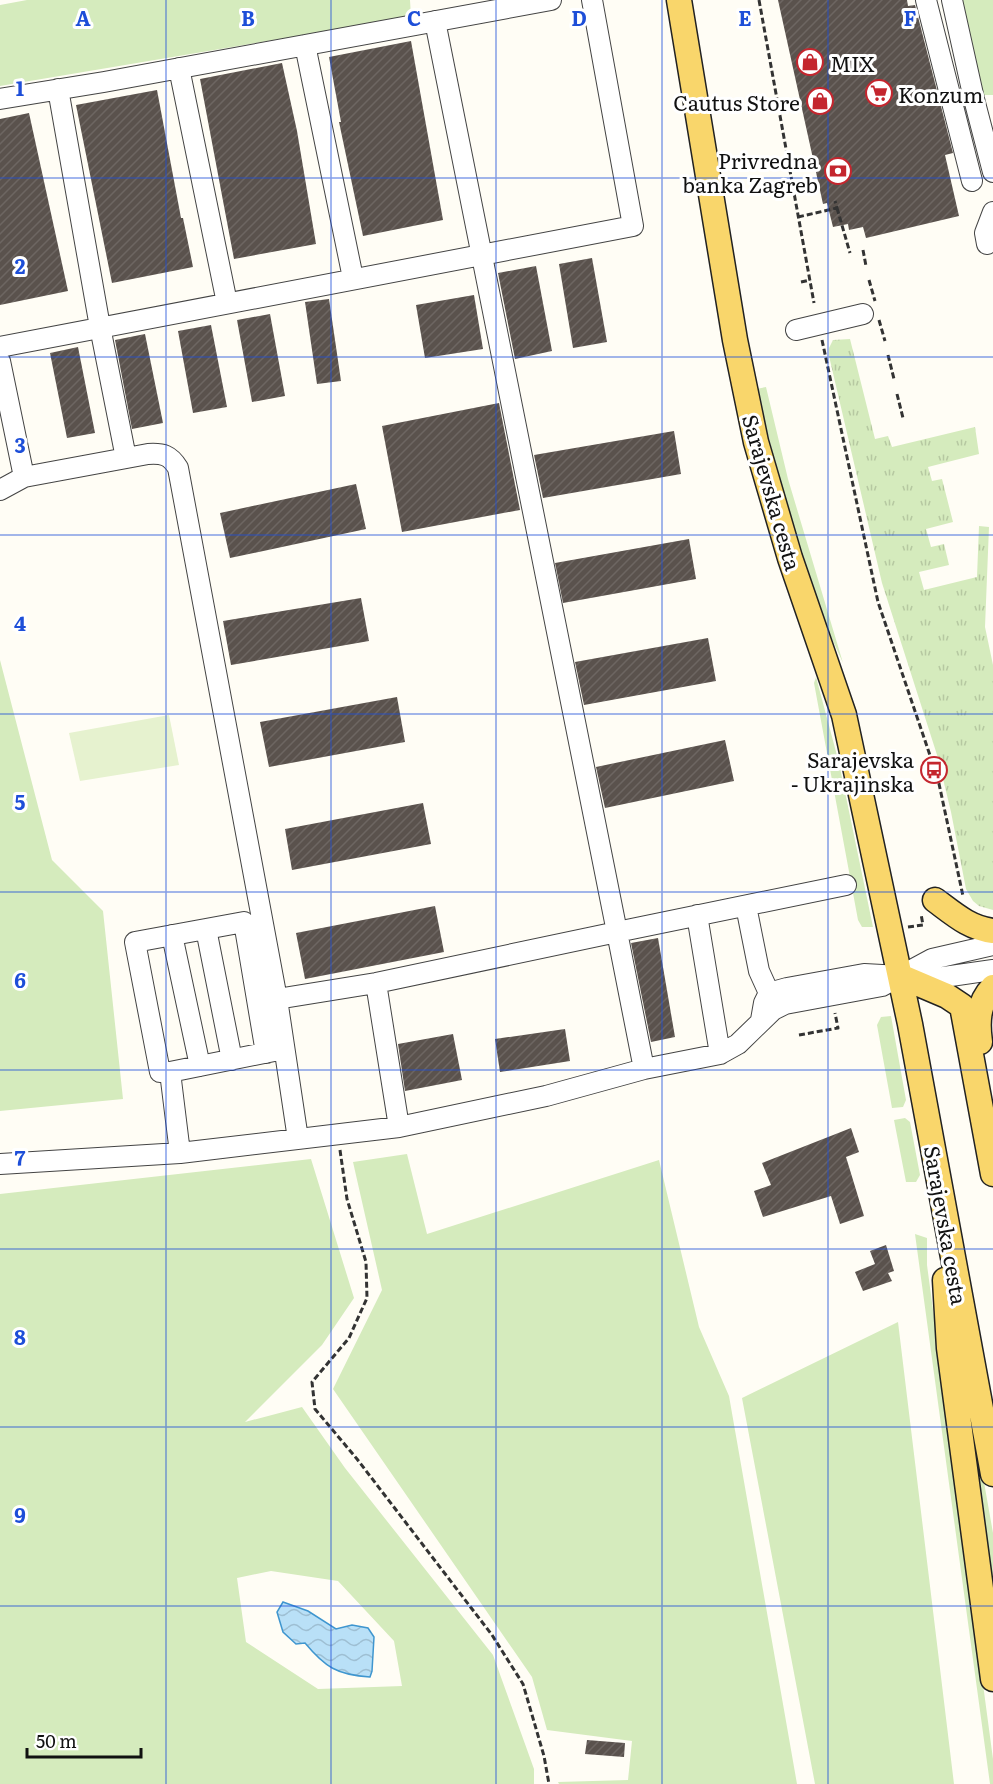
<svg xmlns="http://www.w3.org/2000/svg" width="993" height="1784" viewBox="0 0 993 1784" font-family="Literata,serif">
	<defs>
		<pattern id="park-tufts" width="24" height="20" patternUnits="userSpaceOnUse" patternTransform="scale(1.5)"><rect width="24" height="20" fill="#d5ebbd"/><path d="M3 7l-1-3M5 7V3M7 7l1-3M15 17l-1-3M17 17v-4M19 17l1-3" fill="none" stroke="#b6c8a1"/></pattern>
		<pattern id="water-waves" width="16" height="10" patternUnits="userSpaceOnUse" patternTransform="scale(1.5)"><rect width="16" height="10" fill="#b9e0f7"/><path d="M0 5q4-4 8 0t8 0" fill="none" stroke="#9ebfd3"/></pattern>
		<pattern id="building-hatch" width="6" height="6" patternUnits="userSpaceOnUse" patternTransform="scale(1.5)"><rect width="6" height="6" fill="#5a524d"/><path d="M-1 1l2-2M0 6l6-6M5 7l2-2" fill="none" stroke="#6d6662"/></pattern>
	</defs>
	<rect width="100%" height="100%" fill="#fffdf5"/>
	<!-- grass -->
	<path fill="#d5ebbd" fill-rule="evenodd" d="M27,0H410L411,17L0,86V5Z
		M957,0H993V95H979Z
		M766,387L788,479L843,663L818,608L804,563L782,488L756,389Z
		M0,660L52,860L103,911L123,1099L0,1111Z
		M816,677L839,763L873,927H862L858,920L814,683Z
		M891,1016L906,1100L903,1107L892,1108L877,1025L881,1017Z
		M905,1118L910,1122L920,1175L916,1182H906L894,1120Z
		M407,1154L427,1234L659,1160L699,1327L729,1396L797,1784H559L558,1782L628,1780L632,1741L547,1730L532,1677L333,1389L382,1290L353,1162Z
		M311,1159L354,1298L322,1345L245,1422L302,1407L345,1468L493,1655L534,1769V1784H0V1194ZM271,1571L338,1581L394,1641L402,1686L318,1689L246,1642L237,1578Z
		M915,1234L927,1238V1265L993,1759V1784H990Z
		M898,1322L954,1784H815L742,1398Z
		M967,1401L970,1403L993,1533V1601Z"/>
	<!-- park -->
	<path fill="url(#park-tufts)" d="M850,339L875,439L888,436L892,447L975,427L979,454L928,467L932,481L942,479L953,522L926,529L931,547L944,544L949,565L919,572L924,590L977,577L979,526L989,527L985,627L993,665V910L979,906L973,901L966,889L951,812L938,758L882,583L829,356V348L833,340Z"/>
	<!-- pitch -->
	<path fill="#e6f2cf" d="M169,715L179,765L80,781L69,733Z"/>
	<!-- water -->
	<path fill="url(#water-waves)" stroke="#3f96cf" stroke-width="1.5" d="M283,1602L308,1611L336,1629L352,1625L368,1628L374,1637L372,1671L370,1677C337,1675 325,1667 305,1643L296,1644L283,1632L277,1612Z"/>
	<!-- building -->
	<path fill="url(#building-hatch)" d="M778,0H907L908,6L915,5L953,153L945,155L959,216L866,238L863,227L849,230L848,224L833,227L827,203L823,204Z
		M411,41L443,220L363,236L339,122H341L329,57Z
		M282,63L297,131L316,244L234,259L200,79Z
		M157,90L181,218H183L193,267L112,283L76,105Z
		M29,113L68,291L0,305V119Z
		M592,258L607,342L573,348L559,264Z
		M536,266L552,351L515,359L498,273Z
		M474,295L483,349L425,358L416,305Z
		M329,299L341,381L317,384L305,302Z
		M270,314L285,396L252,402L237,320Z
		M211,325L227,407L193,413L178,331Z
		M145,334L163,423L132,429L115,340Z
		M78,347L95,433L67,438L50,353Z
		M499,403L520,510L402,532L382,426Z
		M674,431L681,474L543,498L534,455Z
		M356,484L366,529L230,558L220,513Z
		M689,539L696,579L563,603L555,563Z
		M361,598L369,641L231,665L223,621Z
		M708,638L716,681L584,705L575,662Z
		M397,697L405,742L269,767L260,722Z
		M725,740L734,781L605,808L596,767Z
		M423,803L431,844L292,870L285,829Z
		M435,906L444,952L305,979L296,933Z
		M658,938L675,1037L651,1042L631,943Z
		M565,1029L570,1061L500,1072L495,1039Z
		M453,1034L462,1080L405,1091L398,1044Z
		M851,1128L859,1152L846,1157L864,1216L840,1224L831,1196L763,1217L754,1191L771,1185L762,1163Z
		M886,1245L894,1271L888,1273L892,1281L863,1291L855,1272L875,1264L870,1251Z
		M587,1740L625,1743L624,1757L585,1754Z"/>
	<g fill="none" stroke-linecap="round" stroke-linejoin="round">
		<defs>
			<path id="minor" d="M926,0L972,181
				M952,0L974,99L993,172
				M435,21L617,932L846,885
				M305,45L353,278
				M179,68L227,303
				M58,89L100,327L126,458
				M0,99L104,82L551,0
				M987,244L985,233L993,212
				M796,330L863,314
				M0,347L633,226L592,0
				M0,361L24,477
				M0,490L24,477L148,454C163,453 170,455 178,468L277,999L298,1139
				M746,906L759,971L769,993
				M697,915L720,1054
				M206,929L232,1060
				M172,935L200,1066
				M376,983L399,1127
				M277,999L376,983L617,932L644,1069
				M761,1020L764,1003L769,993L787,988L864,974L937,978L993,970
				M170,1072H160L135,942L244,922L266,1053
				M180,1153L170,1072L279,1050
				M0,1164L180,1153L399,1127L546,1096L644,1069L720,1054L738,1044L773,1010L785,1004L882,986L932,959L993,945"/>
			<path id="major" d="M679,0L735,340L756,442L790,558L844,715L910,1024L993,1474
				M935,900C954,914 969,928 993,931
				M900,976L947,996L962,1006L993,1174
				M980,1042C977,1021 978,1003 993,987
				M945,1280L949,1348L993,1679"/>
		</defs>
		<!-- minor casing -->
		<use href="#minor" stroke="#444" stroke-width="22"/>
		<!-- major casing -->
		<use href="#major" stroke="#222" stroke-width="27"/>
		<!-- path -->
		<path stroke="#333" stroke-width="3" stroke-dasharray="6 3" stroke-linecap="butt" d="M759,0L814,303
			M837,208L850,253
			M798,217L837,208L835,201
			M863,250L866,266
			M869,280L875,301
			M801,282L810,280
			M879,320L885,341
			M822,340L878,602L938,779L963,896
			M888,355L894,379
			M897,394L903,418
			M908,927L923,925L921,914
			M799,1035L838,1028L835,1013
			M340,1150L347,1199L366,1262L367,1298L349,1338L312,1382L315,1409L357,1459L492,1635L523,1684L544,1756L549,1784"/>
		<!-- minor -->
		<use href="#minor" stroke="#fff" stroke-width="20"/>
		<!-- major -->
		<use href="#major" stroke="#f9d66b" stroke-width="24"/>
	</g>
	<!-- grid -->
	<path fill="none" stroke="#1d4ed8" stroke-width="1.5" stroke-opacity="0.55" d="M166,0V1784M331,0V1784M496,0V1784M662,0V1784M828,0V1784M0,178H993M0,357H993M0,535H993M0,714H993M0,892H993M0,1070H993M0,1249H993M0,1427H993M0,1606H993"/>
	<!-- icons -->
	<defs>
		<symbol id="shop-ring" viewBox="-11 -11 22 22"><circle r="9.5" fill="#fff" stroke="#c4262e" stroke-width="1.5"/><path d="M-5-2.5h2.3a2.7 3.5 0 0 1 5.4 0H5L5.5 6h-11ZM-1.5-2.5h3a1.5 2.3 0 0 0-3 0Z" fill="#c4262e"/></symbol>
		<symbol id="supermarket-ring" viewBox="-11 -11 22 22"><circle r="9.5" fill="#fff" stroke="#c4262e" stroke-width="1.5"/><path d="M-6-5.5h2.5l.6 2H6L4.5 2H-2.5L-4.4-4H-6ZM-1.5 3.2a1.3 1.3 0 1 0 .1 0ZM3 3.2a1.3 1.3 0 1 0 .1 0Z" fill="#c4262e"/></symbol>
		<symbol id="bank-ring" viewBox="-11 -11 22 22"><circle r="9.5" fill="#fff" stroke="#c4262e" stroke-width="1.5"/><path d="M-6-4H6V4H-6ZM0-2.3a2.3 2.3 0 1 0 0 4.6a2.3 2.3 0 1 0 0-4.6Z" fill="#c4262e"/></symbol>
		<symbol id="bus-ring" viewBox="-11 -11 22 22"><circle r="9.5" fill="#fff" stroke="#c4262e" stroke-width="1.5"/><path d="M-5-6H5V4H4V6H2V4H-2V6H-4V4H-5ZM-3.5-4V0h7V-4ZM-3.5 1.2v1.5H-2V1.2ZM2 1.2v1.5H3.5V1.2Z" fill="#c4262e"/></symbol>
	</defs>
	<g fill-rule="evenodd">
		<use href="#shop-ring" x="795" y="47" width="30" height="30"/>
		<use href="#supermarket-ring" x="864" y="78" width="30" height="30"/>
		<use href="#shop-ring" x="805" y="86" width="30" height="30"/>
		<use href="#bank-ring" x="823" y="156" width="30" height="30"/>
		<use href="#bus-ring" x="919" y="755" width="30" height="30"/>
	</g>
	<g text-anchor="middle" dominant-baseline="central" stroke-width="6" stroke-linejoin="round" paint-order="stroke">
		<!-- poi labels -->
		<g font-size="21" fill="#111" stroke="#fff" text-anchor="end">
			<text x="830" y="62" text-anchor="start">MIX</text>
			<text x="898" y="93" text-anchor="start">Konzum</text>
			<text x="800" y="101">Cautus Store</text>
			<text x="818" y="159">Privredna<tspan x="818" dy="24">banka Zagreb</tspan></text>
			<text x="914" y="758">Sarajevska<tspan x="914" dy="24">- Ukrajinska</tspan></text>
		</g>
		<!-- street labels -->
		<g font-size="21" fill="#111" stroke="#fff">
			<text transform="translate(773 492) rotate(74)">Sarajevska cesta</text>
			<text transform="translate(947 1225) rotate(80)">Sarajevska cesta</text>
		</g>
	</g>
	<g font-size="20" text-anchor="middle" font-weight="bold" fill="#1d4ed8" stroke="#fff" stroke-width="6" stroke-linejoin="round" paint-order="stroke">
		<text x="83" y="26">A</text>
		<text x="248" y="26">B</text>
		<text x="414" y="26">C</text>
		<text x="579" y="26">D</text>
		<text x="745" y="26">E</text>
		<text x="910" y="26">F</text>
		<text x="20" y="96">1</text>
		<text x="20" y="274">2</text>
		<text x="20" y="453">3</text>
		<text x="20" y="631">4</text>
		<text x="20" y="810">5</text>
		<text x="20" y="988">6</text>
		<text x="20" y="1166">7</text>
		<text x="20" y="1345">8</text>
		<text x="20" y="1523">9</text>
	</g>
	<!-- scale -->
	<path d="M27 1748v9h114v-9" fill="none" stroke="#111111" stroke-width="3"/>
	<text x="36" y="1748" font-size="18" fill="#111111" stroke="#ffffff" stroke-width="4.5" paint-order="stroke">50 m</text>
</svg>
